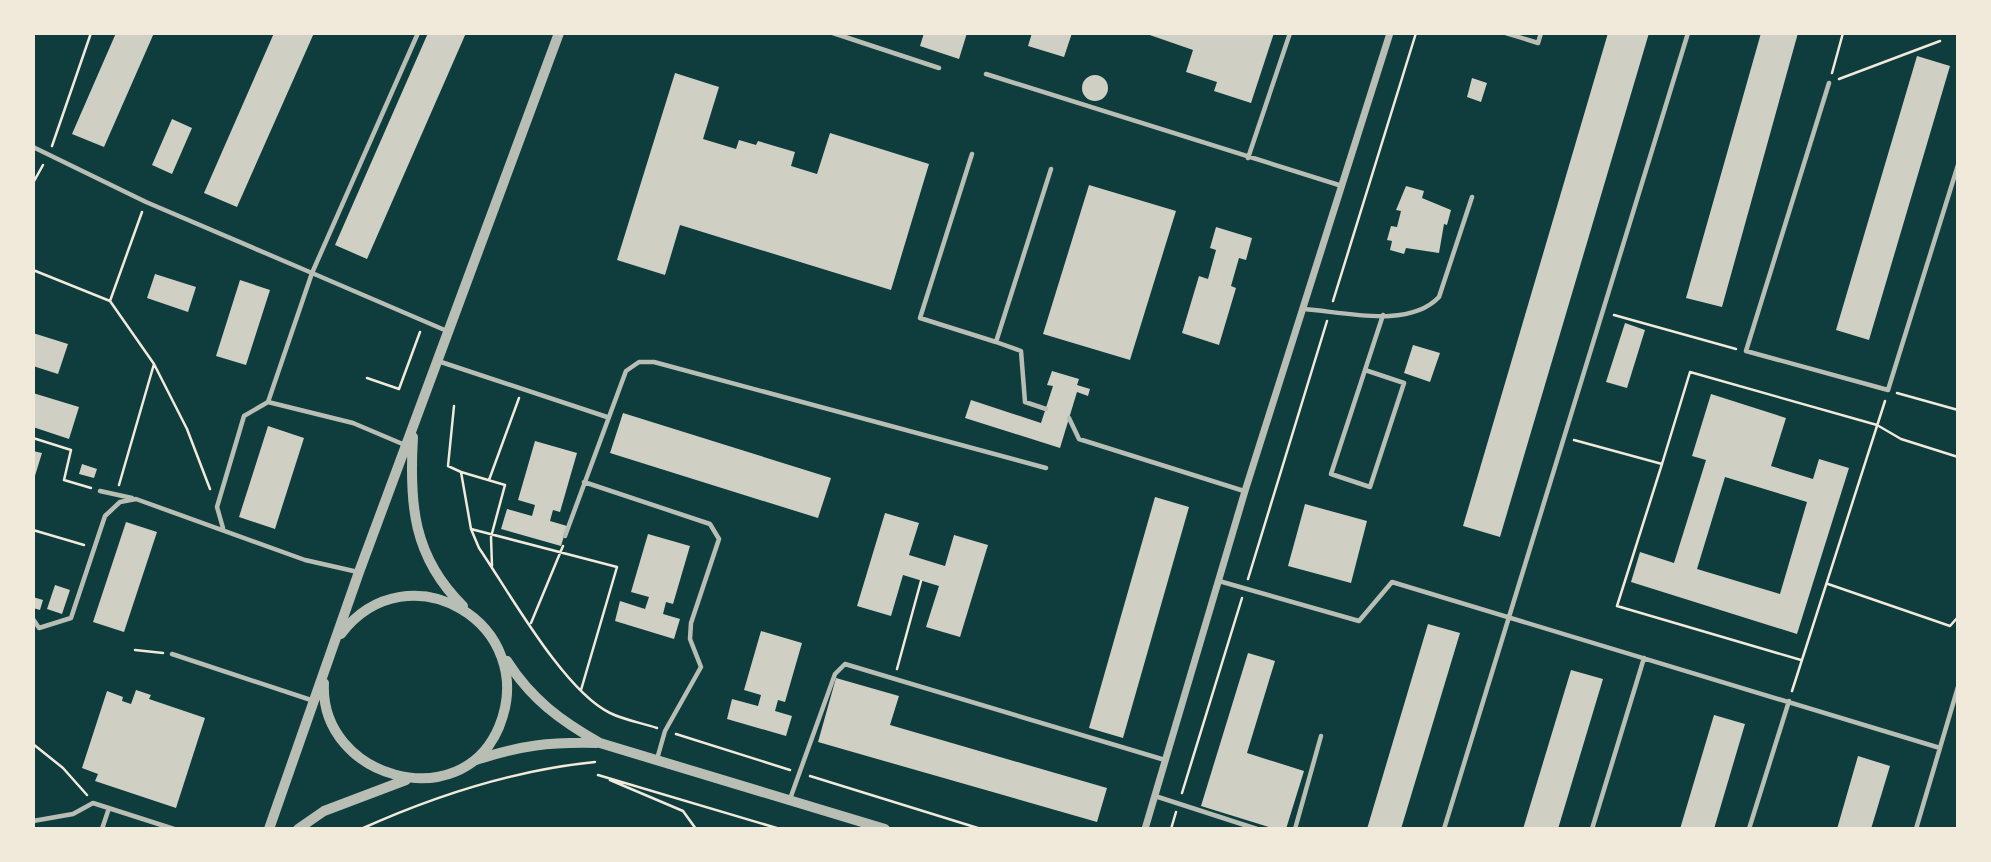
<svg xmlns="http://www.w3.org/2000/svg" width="1991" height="862" viewBox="0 0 1991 862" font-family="Lato,sans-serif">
	<rect width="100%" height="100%" fill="#0f3d3e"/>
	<!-- building -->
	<path fill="#cfcfc3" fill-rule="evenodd" d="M116,33H154L104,147L72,134Z
		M274,33H314L237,207L204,193Z
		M428,33H466L367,259L335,245Z
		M924,33H967L959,59L920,46Z
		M1032,33H1072L1064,57L1028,46Z
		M1144,33H1274L1251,103L1214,91L1217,82L1186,72L1193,50Z
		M1608,33H1649L1500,537L1463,526Z
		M1761,33H1798L1722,307L1686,298Z
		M1917,56L1950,66L1869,340L1836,330Z
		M675,73L719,87L703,139L736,149L739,140L756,145L758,141L795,152L791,166L817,174L830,133L929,164L891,290L680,225L665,275L617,260Z
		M1082 88a13 13 0 1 1 26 0a13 13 0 1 1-26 0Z
		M1472,78L1487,83L1481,102L1467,97Z
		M172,119L192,128L172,174L152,165Z
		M1089,185L1176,211L1130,360L1043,334Z
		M1406,186L1424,191L1422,198L1451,210L1447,225L1444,224L1439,253L1406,248L1404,254L1390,250L1392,241L1387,240L1391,226L1397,227L1401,211L1396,210Z
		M1216,227L1252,238L1246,260L1239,258L1231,286L1236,288L1219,345L1182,333L1199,276L1208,279L1216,250L1210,248Z
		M155,274L196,287L188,312L147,298Z
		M240,280L270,290L246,365L216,356Z
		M1625,323L1645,330L1627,388L1606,382Z
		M33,333L68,344L58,374L33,366Z
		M1413,345L1440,353L1430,382L1404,373Z
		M1052,371L1079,379L1077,385L1090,389L1088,396L1077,392L1060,448L965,418L971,400L1041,423L1053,386L1047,385Z
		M33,393L79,407L69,439L33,427Z
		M1711,394L1786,418L1771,466L1813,479L1819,459L1849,468L1797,634L1631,582L1640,552L1674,563L1706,460L1692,456ZM1725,477L1807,502L1780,594L1697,569Z
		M623,413L831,478L818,518L610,453Z
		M268,426L304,438L275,529L239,517Z
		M535,441L577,453L560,512L553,510L550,521L567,526L561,546L501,529L507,509L532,516L535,505L518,500Z
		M33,451L42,453L34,479H33Z
		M82,464L97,469L94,478L79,474Z
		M1155,497L1189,507L1123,738L1089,728Z
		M1305,504L1367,521L1351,583L1288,566Z
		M885,513L919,523L909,555L945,566L954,535L988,545L960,637L926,627L939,586L903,575L891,616L857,606Z
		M126,522L157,532L124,632L93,622Z
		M648,534L690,546L673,604L666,602L663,614L680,619L674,639L615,621L620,601L645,609L649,597L631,592Z
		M55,585L70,590L62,614L47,609Z
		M33,597L43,600L40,610L33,608Z
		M1428,624L1460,633L1401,829H1367Z
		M761,631L802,643L785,702L778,700L775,711L792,716L786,736L727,719L732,699L758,706L761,695L744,690Z
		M1248,653L1275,661L1247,753L1304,771L1286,829H1275L1201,806Z
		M1571,670L1603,679L1558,829H1523Z
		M836,678L899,696L890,725L1107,788L1097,822L818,742Z
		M136,690L151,695L149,699L205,718L176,808L95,781L98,774L82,768L107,691L123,697L122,701L131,704Z
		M1714,715L1745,724L1714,829H1680Z
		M1858,756L1890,766L1871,829H1837Z"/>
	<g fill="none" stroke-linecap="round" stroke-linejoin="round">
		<!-- path -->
		<path stroke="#f1e9da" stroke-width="2.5" d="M1832,73L1843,33
			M1839,79L1940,41
			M52,146L91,33
			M33,183L43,165
			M142,212L110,301L154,364L187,429L210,489
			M33,270L110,301
			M1333,301L1416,33
			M1614,315L1736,349
			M367,378L399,389L420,332
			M1897,393L1958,410
			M454,406L448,466L461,472L471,529L479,548C509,592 564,691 610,713C624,720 642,723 657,728
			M33,438L71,450L64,480L91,488
			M1574,440L1662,464L1690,372L1877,425L1901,439L1958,457
			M1662,464L1617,606L1801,660
			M461,472L505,485L491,537L492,566
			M489,480L519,398
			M119,485L154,364
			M471,529L617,567L581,690
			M33,530L84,545
			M1248,579L1327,321
			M1828,584L1950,626L1958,617
			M531,623L563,546
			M135,650L163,653
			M897,669L921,581
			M1792,691L1885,401
			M676,734L790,770
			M33,744L63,768L87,795
			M598,775L780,829
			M810,776L981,829
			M610,780L683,811L696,829
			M1182,793L1242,598
			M361,829C434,796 515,770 595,762
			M1171,829L1176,812"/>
		<!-- service -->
		<path stroke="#b8beb3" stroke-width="4.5" d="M418,33L312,273L447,331
			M833,33L939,68
			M1506,33L1538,43L1541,33
			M986,74L1342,186
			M1829,83L1746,351L1888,390L1958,165
			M33,147L146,202L312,273L268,402
			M972,154L920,318L996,342L1051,169
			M1248,158L1290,33
			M1304,309C1344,312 1409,329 1439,297L1472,197
			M996,342L1021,351L1025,402L1046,409
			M438,361L607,417
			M1365,370L1404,383L1370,487L1331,474L1383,315
			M1069,418L1079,439L1244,491
			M584,482L710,524L719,539L691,623L690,639L701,667L665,731L657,759
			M100,491L132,498
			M223,528L217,507L244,416L268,402L353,423L405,445
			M565,536L626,371L639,362H654L1046,468
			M1219,581L1359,621L1392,582L1940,748
			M33,619L39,628L71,618L105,516L120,502L136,499L305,560L358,572
			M172,654L314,701
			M1155,796L1257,829
			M790,799L835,674L845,664L1165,760
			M33,821L73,814L93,803L174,829
			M102,829L109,808
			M1295,829L1321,736
			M1444,829L1688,33
			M1592,829L1644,658
			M1749,829L1789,701
			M1916,829L1958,687"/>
		<!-- minor -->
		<path stroke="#b8beb3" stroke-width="7" d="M1145,829L1245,491L1390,33"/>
		<!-- tertiary -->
		<path stroke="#b8beb3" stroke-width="10" d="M413,437C409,504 413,557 463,606
			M507,661C531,699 561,721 600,743L885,829
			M324,683C319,778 461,818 499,727C541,624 408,546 341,634
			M476,760C523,745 548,742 597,743
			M269,829L359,572L559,33
			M298,829L324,811L406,780"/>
	</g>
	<!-- border -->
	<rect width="1991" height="862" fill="none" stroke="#f1e9da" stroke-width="70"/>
</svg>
